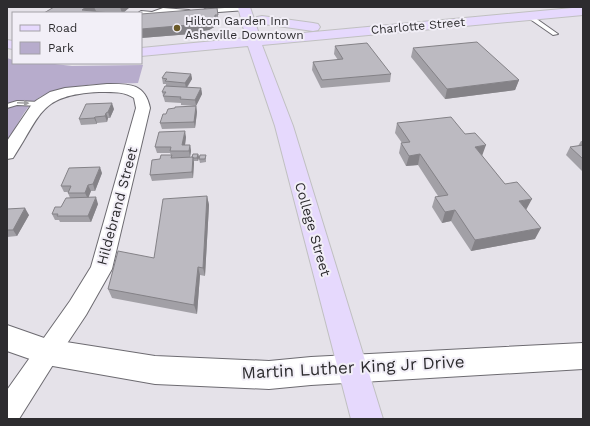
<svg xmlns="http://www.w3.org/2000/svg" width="590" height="426" viewBox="0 0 590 426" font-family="'Work Sans',sans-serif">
	<rect width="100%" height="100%" fill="#e5e2e9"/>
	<!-- green -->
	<path fill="#b7accc" d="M7,58L13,60V63H46L72,66L143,65L138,83C109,84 52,82 31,104C23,112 13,133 7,143Z"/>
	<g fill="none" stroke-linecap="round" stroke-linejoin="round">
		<defs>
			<path id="service" d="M244,7L246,8V10L205,13L202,11L205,9Z
				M163,8L189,10L192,12L189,14L163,12L152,16L138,13L141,11L152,12Z
				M527,15H531L558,34L553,35L527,17Z
				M17,101L40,102L43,104L40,106L17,105L7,108V104Z"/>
			<path id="minor" d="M107,84C129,84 145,83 150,108L112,269L86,315L56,360L19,419H7V390L70,301L91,267L136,108L134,98C124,91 111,92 99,92C39,95 42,114 13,158L7,159V141L32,104L37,100L50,92L65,88Z"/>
			<path id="secondary" d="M7,325L47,339L155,356L269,361L311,357L583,343V369L311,385L269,389L155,384L47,365L7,351Z"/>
			<path id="primary" d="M238,7H250L260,37L583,7V15L262,45L293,126L383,419H351L275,126L248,46L141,56V48L246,38Z
				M262,16L313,23L318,24L320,27L318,30L313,31L257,23L256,20L257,17Z
				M7,40L13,41V49L7,48Z"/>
		</defs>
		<!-- service casing -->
		<use href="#service" stroke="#6d6b71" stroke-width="2"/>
		<!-- minor casing -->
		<use href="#minor" stroke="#6d6b71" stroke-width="2"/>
		<!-- secondary casing -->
		<use href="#secondary" stroke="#6d6b71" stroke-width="2"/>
		<!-- primary casing -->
		<use href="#primary" stroke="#c0c0c1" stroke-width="2"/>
		<!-- service -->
		<use href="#service" fill="#fff" fill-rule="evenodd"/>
		<!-- minor -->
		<use href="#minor" fill="#fff" fill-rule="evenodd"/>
		<!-- secondary -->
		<use href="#secondary" fill="#fff" fill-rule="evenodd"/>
		<!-- primary -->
		<use href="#primary" fill="#e6d9fd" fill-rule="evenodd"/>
	</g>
	<!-- wall -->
	<path fill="#a2a0a6" d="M54,7H130L123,13L95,12Z
		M195,7H217L219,24H216V26L209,30L203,31V33L141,38L207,8Z
		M335,46L391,74L390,82L321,88L312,70L313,62L338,60L334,54Z
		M413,48L519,80L515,90L445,99L411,57Z
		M191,74L192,79L187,88H201L202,94L196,106L197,112L195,128L162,129L160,123L166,114L175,108L195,106L181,105V103L165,102L162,92L166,86V84H163L162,78Z
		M114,109L110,118H108L107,122L97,123V124L81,125L79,119Z
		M397,123L482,156L526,210L535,239L471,251L451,221L442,223L432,207L435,197L438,196L418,165L406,166L399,153L401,143H402L395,133Z
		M186,137L185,145H190L191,151L190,157L172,158H173L192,157L198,154L199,157L198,161H194L193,178L152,181L150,175L160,159L171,155L170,153H157L155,147Z
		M581,141H583V172L566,155L570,147L578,146Z
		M206,158V162L200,163L199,159Z
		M102,173L95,191H91L88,197L98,204L91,222H60L59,220H55L52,214L61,207L70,198L68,193V192H64L61,186Z
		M207,196L209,205L205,276L200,275L197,314L112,298L108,289L154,258Z
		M7,209L29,215L17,236L7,237Z"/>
	<!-- shaded-wall -->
	<path fill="#848287" d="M86,7H94L96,11L93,13L82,10Z
		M120,7H130L123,13H122Z
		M215,17L216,26L209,30L203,31V33L141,38V29L202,22Z
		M191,74L192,79L186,88L185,83Z
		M519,80L515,90L445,99L447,89Z
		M201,88L202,94L196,106L195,100Z
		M112,103L114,109L110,118L108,112Z
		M196,106L197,112L195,128L194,122Z
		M106,113L108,118L107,122L105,116Z
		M95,117L97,123V124L94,118Z
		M185,131L186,137L184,152L182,145Z
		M190,145L191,151L190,157L189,151Z
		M486,145L482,156L475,147Z
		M198,154L199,157L198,161L197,158Z
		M420,154L418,165L406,166L409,156Z
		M193,157L194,163L193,178L192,172Z
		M100,167L102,173L95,191L93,184Z
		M88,185L91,191L88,199L85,193Z
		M207,196L209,205L205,276L203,268Z
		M96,197L98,204L91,222L88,216Z
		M532,199L526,210L519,201Z
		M25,208L29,215L17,236L13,230Z
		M455,210L451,221L442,223L445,212Z
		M541,228L535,239L471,251L475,240Z
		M198,267L200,275L197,314L194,305Z"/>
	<!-- building -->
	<path fill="#bcbac1" stroke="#848287" d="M54,7H86L82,10L110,13H44Z
		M217,8L218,15H215V17L208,21L202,22V24L141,29V14Z
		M477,42L519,80L447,89L413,48Z
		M367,43L391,74L322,80L313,62L343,59L335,46Z
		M166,72L191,74L185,83L165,81L167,79L162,78Z
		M165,86L201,88L195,100L180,99L181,97L163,96L166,92H162Z
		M112,103L108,112L106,113L105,116L95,117L94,118L79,119L86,104Z
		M196,106L194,122L160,123L163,114H166L168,109L175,108V107Z
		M451,117L465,134L475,133L486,145L475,147L505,184L517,182L532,199L519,201L541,228L475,240L455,210L445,212L435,197L448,195L420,154L409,156L401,143L410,142L397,123Z
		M185,131L182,145H190L189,151H170L171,147H155L159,132Z
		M583,145V159L570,147Z
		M193,154H198L197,158H193V157H192Z
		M161,155H172L171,158L193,157L192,172L150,175L152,160L160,159Z
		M200,155H206L205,159H199Z
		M100,167L93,184L88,185L85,193H68L71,186H61L69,168Z
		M207,196L203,268L198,267L194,305L108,289L118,251L154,258L163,199Z
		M96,197L88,216H57L58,214H52L55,207H61L66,198Z
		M25,208L13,230H7V209Z"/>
	<!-- one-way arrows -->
	<defs><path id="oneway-solid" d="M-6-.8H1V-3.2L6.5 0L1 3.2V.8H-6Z"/></defs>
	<use fill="#a0a0a1" href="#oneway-solid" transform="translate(23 103) rotate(2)"/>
	<!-- markers -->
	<circle fill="#6b5a28" stroke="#f2eff7" stroke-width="1.5" cx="177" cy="28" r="4"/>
	<g text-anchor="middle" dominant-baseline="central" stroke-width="4" stroke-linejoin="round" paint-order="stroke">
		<!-- far-poi labels -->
		<g font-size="12" fill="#2d2c2f" stroke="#f2eff7" text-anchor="start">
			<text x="185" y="21">Hilton Garden Inn<tspan x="185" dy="14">Asheville Downtown</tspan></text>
		</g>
		<!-- far-street labels -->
		<g font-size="12" fill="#2d2c2f" stroke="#f2eff7">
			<text transform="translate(418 26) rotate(-5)">Charlotte Street</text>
		</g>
		<!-- street labels -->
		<g font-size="14" fill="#2d2c2f" stroke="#f2eff7">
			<text transform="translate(117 206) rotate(-75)">Hildebrand Street</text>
			<text transform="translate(313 229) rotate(74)">College Street</text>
		</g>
		<!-- near-street labels -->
		<g font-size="17" fill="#2d2c2f" stroke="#f2eff7">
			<text transform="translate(353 367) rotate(-3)">Martin Luther King Jr Drive</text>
		</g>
	</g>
	<!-- border -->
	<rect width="590" height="426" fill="none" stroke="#2d2c2f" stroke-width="16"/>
	<!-- legend -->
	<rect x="12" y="12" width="130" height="52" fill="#f2eff7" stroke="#a3a1a7"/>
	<rect x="20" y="25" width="20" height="6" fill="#e6d9fd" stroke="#a3a1a7"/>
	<text x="48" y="32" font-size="12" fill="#2d2c2f">Road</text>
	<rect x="20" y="42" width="20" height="12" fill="#b7accc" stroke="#a3a1a7"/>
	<text x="48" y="52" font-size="12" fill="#2d2c2f">Park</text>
</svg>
